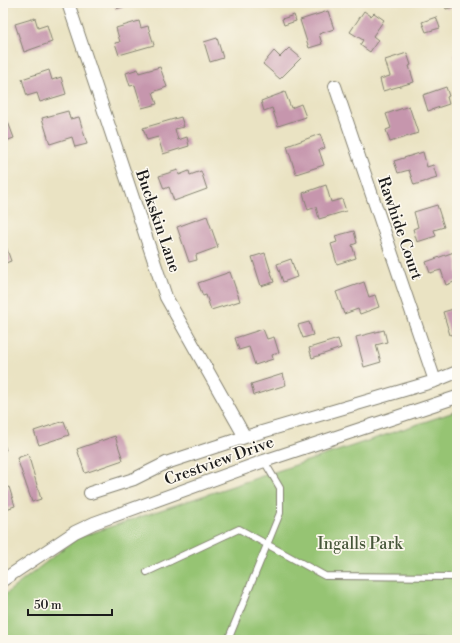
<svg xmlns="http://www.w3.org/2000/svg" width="460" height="643" viewBox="0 0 460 643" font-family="'Libre Bodoni',serif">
	<rect width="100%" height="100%" fill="#fbf7ec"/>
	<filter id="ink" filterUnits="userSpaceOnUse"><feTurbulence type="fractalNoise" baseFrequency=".025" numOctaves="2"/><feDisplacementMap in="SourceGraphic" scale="8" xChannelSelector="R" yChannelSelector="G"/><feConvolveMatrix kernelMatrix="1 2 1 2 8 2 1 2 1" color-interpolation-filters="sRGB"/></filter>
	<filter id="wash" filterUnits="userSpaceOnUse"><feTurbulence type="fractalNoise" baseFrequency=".012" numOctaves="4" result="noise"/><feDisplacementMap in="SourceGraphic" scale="16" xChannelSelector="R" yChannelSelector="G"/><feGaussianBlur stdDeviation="0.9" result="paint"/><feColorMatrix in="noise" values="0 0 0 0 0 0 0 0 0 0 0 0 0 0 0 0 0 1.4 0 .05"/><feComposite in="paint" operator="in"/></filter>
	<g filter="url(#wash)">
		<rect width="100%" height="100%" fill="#eae3c3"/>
		<!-- green -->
		<path fill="#96c473" stroke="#597048" d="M457,411V640H3V596L77,538Z"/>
		<g id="blocks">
			<!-- building -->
			<path fill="#c696ad" d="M114,3H125L126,6L116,9Z
				M444,3H457V6L446,9Z
				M328,11L334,29L319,34L322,44L309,48L300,20Z
				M364,11L371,16L374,13L384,20L373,36L378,40L370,52L360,45L363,40L350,32Z
				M294,15L296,21L284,25L282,19Z
				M436,17L440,28L426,32L422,22Z
				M35,18L38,28L47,25L52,42L24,52L15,24Z
				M139,21L141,28L148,26L154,45L119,55L115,43L120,42L116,28Z
				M217,38L223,58L210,62L204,42Z
				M289,48L301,58L280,79L263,64L274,51L280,57Z
				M407,53L411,65L409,66L414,82L383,91L380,79L390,76L385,60Z
				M457,54V64L454,55Z
				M160,67L167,87L153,92L157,104L142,108L135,85L130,86L126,73L138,69L139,73Z
				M49,70L52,80L61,77L66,94L40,102L37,93L27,96L22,79Z
				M446,87L449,96L447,97L449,104L428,111L423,95Z
				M285,92L291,108L301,104L306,117L278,126L272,108L264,111L261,101Z
				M409,106L418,133L390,142L386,130L391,128L386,114Z
				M68,111L70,119L79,117L87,144L75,147L72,137L50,144L42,118Z
				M181,117L184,127L175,129L178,140L187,137L189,146L163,154L158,137L147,140L143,128Z
				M8,122L14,138L3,142V124Z
				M320,134L325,148L319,150L324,165L296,174L287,146Z
				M423,152L427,167L433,165L437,178L414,185L409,170L398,173L394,161Z
				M178,170L179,175L189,171L190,175L201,171L207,189L174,201L169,187L164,189L159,176Z
				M326,185L331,202L342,199L346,211L319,219L316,207L308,210L303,193Z
				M437,205L444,227L434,230L436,236L417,242L413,229L418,227L414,212Z
				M207,216L218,247L196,255L197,260L189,262L177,227Z
				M354,231L357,243L352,245L356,258L337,264L331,244L337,242L335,236Z
				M3,238L11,261L3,264Z
				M454,252L457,262V281L446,285L441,270L430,273L426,262Z
				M265,253L274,282L261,286L252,257Z
				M291,259L297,277L283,282L277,264Z
				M230,272L240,301L211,310L206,295L203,296L198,283Z
				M364,282L369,297L375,295L379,307L360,314L358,309L344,314L336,292Z
				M457,308V333L450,335L443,312Z
				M309,322L313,335L303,338L298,325Z
				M263,329L267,339L274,337L279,353L272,355L273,359L255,365L249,347L239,350L235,338Z
				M384,330L387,342L376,345L381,362L364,367L356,337Z
				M338,339L341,348L312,358L309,348Z
				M283,374L286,385L254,395L251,384Z
				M64,421L69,435L39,445L34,431Z
				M115,436L123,460L85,473L77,449Z
				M3,441L6,450L3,451Z
				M28,454L41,499L32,502L17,458Z
				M9,487L15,506L3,510V489Z"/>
		</g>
	</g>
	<g filter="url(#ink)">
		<use href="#blocks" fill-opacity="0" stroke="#838070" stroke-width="1"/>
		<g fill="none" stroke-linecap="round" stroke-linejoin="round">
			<defs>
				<path id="lane" d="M147,572L239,529L325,576L457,577
					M228,640L280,513V488L264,461"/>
				<path id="street" d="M68,3L166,297L245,437
					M335,86L435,381
					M90,493L134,479L166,463L245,437L435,381L457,372
					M3,580L75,532L94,523L264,461L457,397"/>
			</defs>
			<!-- lane casing -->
			<use href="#lane" stroke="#838070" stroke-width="8"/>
			<!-- street casing -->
			<use href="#street" stroke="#838070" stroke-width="14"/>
			<!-- lane -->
			<use href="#lane" stroke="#fff" stroke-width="6"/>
			<!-- street -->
			<use href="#street" stroke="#fff" stroke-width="12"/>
		</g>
	</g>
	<g text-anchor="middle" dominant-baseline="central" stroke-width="3.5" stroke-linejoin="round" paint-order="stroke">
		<!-- street labels -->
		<g font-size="16" fill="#1c1c1c" stroke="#fbf7ec">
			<text transform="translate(158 221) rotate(71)">Buckskin Lane</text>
			<text transform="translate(400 228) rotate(71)">Rawhide Court</text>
			<text transform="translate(219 461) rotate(-20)">Crestview Drive</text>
		</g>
		<!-- park labels -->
		<g font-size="16" fill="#47573a" stroke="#fbf7ec">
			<text x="360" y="544">Ingalls Park</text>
		</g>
	</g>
	<!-- margin -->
	<rect width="460" height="643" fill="none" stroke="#fbf7ec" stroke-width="16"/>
	<!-- scale -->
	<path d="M28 609v6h84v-6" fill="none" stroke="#1c1c1c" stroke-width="2"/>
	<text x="34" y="609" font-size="12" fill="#1c1c1c" stroke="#fbf7ec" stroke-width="3" paint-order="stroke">50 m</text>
</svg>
